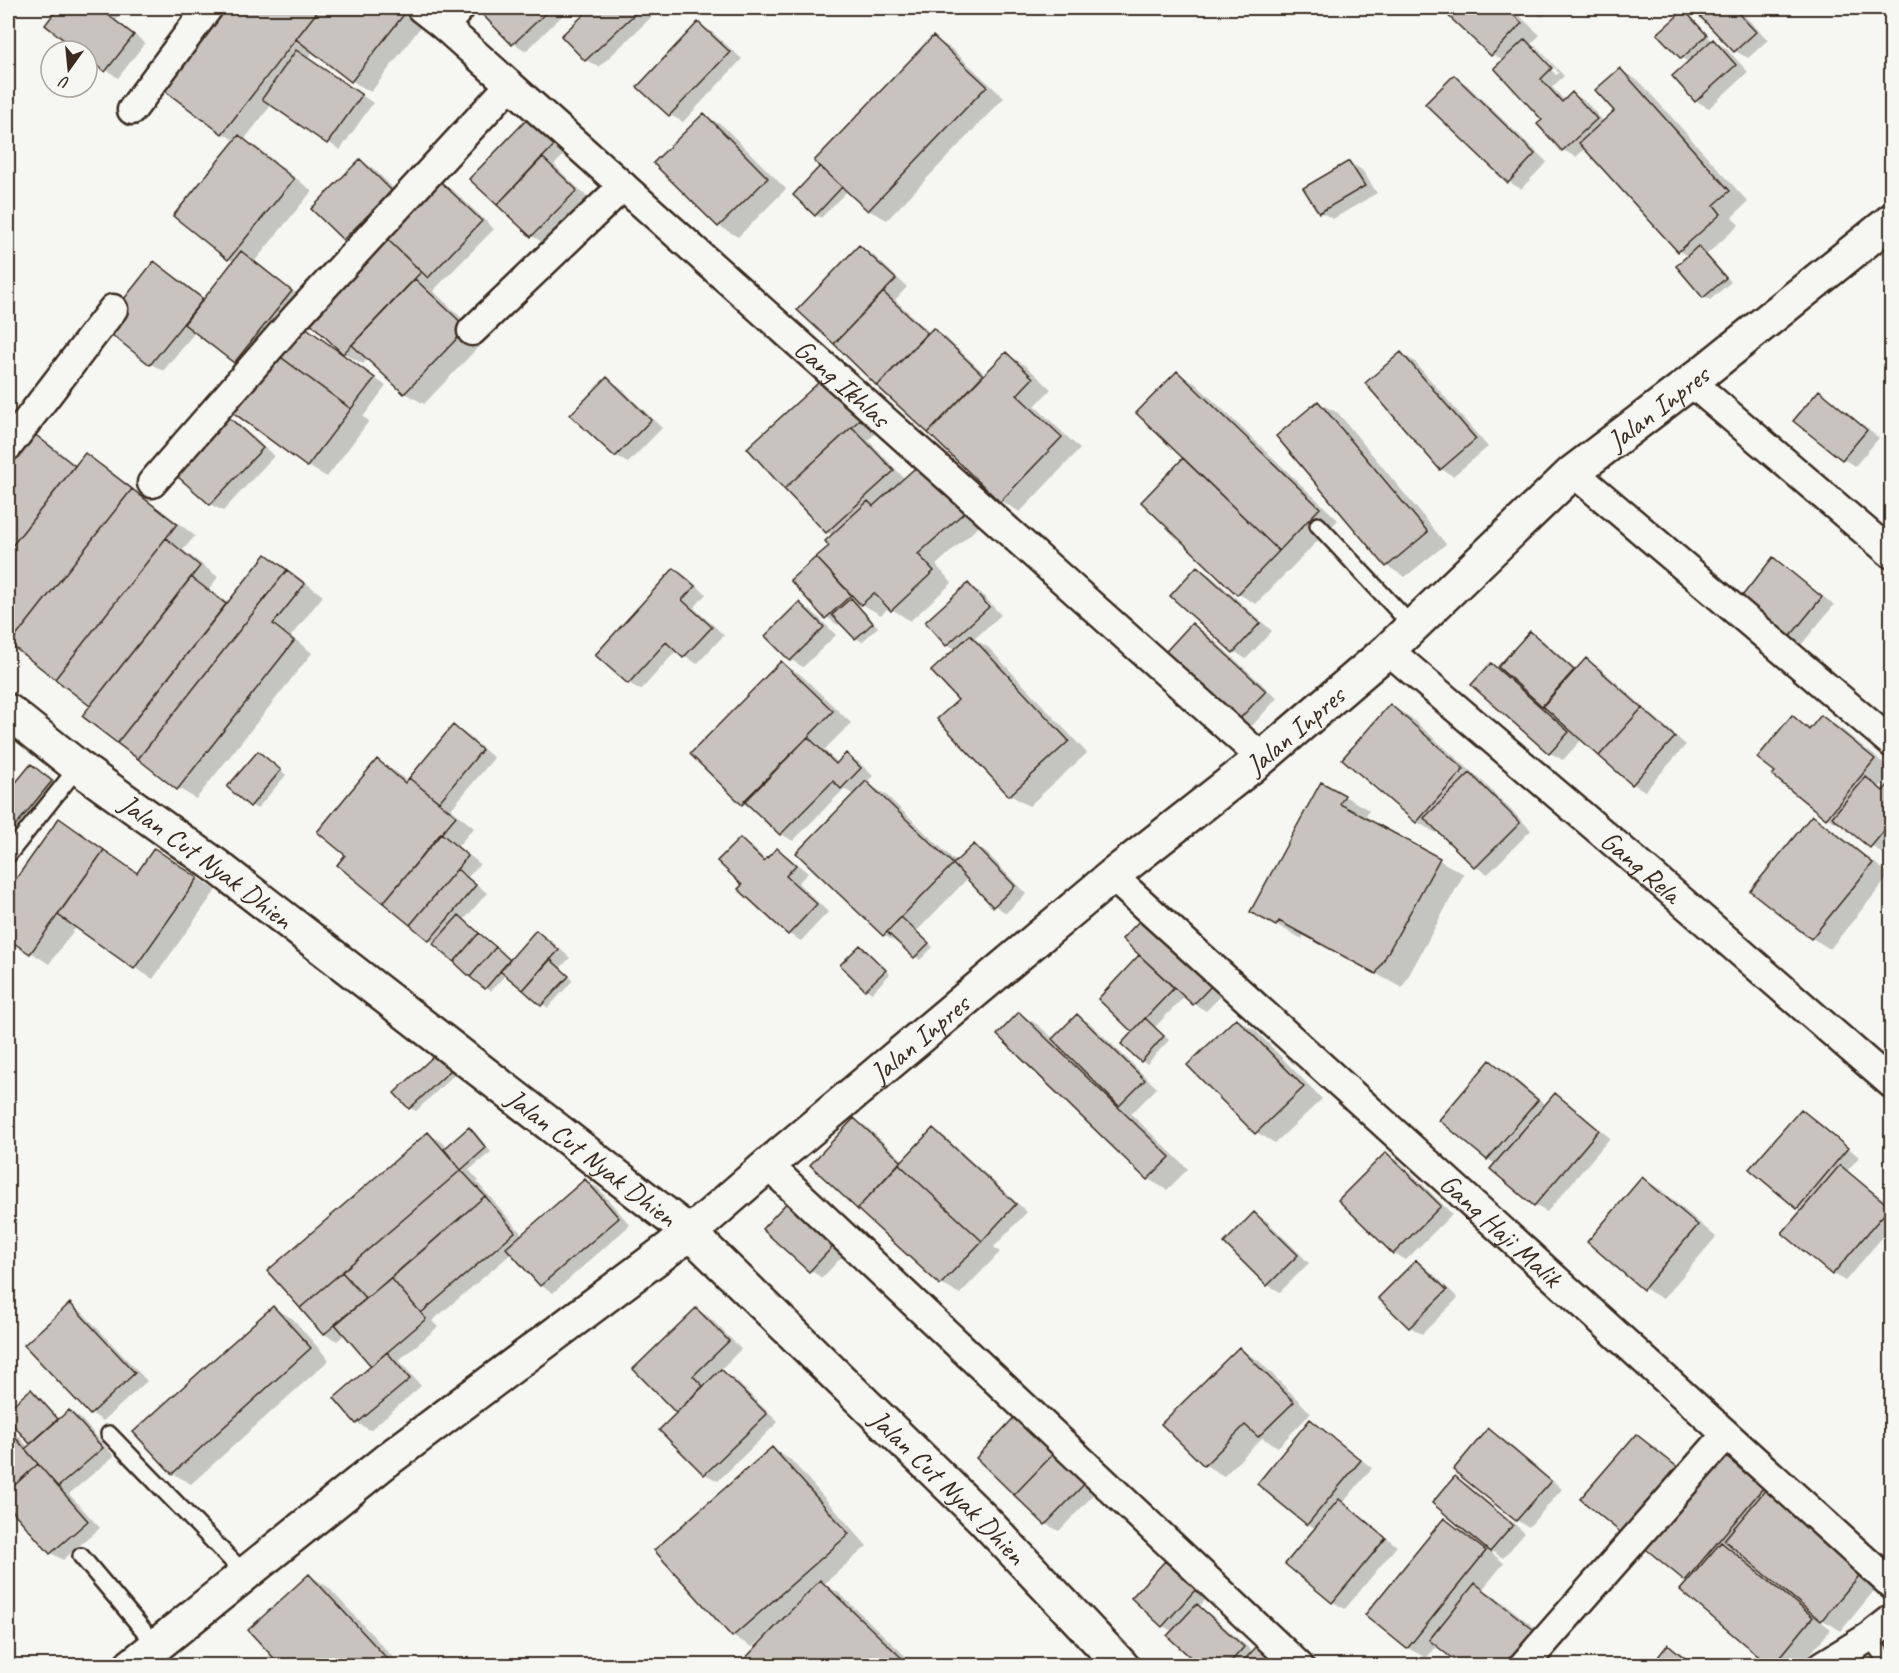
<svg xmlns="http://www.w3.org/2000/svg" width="1899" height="1673" viewBox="0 0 1899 1673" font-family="Caveat,sans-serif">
	<rect width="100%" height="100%" fill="#f6f6f2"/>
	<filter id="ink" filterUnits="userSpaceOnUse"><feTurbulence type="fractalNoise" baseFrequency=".0167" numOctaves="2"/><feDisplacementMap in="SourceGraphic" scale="12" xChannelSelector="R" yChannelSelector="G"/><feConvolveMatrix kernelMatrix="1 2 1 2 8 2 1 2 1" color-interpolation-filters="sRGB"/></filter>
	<g filter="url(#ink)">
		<!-- shadow -->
		<path fill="#0003" fill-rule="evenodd" d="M60,8H120L124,10L116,20L145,43L118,78L87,56V51H80L47,25Z
			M218,8H418L429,16L371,92L352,81L313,51L308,58L373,103L340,150L272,104L244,140L258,148L312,191L255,261L303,299L247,369L235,362L196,331L163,371L151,364L155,263L167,270L205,299L234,262L175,216L236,141L222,133Z
			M487,8H570L526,51L513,43L482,12Z
			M593,8H661L599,67L586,60L563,36Z
			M1442,8H1511L1540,35L1531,44L1538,48L1564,76L1552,87L1565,101L1573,94L1585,101L1604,122L1616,112L1620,70L1639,81L1748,202L1732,217L1739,225L1707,254L1731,282L1710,300L1704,297L1678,266L1689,257L1679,251L1586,148L1576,157L1563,150L1539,124L1544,120L1504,61L1492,54ZM1532,48H1536L1559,73L1556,75Z
			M1527,8H1552L1542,17Z
			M1694,8H1737L1768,40L1748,58L1735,51Z
			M1684,12L1690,15L1711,40L1726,48L1748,72L1709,108L1696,101L1674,76L1689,62L1682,58Z
			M698,24L711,31L742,59L683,122L670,115L639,87Z
			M933,38L952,49L1004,98L887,220L868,210L848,190L821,218L815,214Z
			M1454,77L1466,84L1547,162L1521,189L1509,182Z
			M537,112L575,144L554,165L588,198L544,243L532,236L472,179Z
			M704,115L723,126L786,189L738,237L719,226L655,163Z
			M360,161L373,168L404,199L357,246L344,239L313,209Z
			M1350,163L1362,170L1377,193L1333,219L1320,212Z
			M441,184L454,191L494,229L433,291L485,340L424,404L405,393L368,358L363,364L344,353L304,315L389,240Z
			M859,247L872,254L907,287L895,300L930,333L933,330L945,337L986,375L1006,354L1025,365L1051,389L1035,406L1080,449L1020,512L1001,501L799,310Z
			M302,326L386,386L363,417L369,421L327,477L308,466L229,407L247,399Z
			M1401,354L1414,361L1488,447L1453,476L1441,469Z
			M1177,373L1196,384L1338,520L1256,604L1237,593Z
			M829,375L884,426L868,440L905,479L986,520L936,565L952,583L910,621L889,607L881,615L861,604L859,606L878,627L862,642L856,638L841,622L838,625L826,617L792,580L831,546L832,535L827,532L749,448Z
			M607,379L619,386L662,428L628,463L615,456Z
			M1819,392L1831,399L1879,438L1855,466L1843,459L1795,421Z
			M1319,403L1338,413L1446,544L1405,577L1387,566Z
			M223,414L235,421L274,456L223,511L210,504Z
			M32,434L51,445L77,466L86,455L104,466L195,536L183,550L218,577L209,589L229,604L266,556L285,567L323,596L291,636L312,653L196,799L178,788L84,716L92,706L8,640V459L11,462Z
			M1774,559L1786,567L1834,605L1801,645L1788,638Z
			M1198,568L1210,575L1272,631L1246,659L1234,651Z
			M675,569L687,577L706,594L694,608L724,635L697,664L677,650L641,690L628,683Z
			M968,585L980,592L1001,615L974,639L989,648L1087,753L1029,806L1010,795L960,700L957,650L947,644Z
			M799,604L812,611L836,635L803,667L791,660Z
			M1192,625L1205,632L1277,698L1245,734Z
			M1530,633L1543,640L1577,671L1586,660L1599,667L1686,745L1645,791L1633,784L1582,739L1563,760L1550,753L1474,685L1492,665L1499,669Z
			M781,663L800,674L851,723L824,750L838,763L846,755L859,762L873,776L866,783L885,794L957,863L975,846L987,853L1026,894L1006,913L994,905L968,878L917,931L933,947L920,960L902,946L884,935L854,795L844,789L793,841L781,834L758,812L743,803Z
			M1391,706L1410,717L1482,781L1531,830L1488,874L1476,867L1438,830L1436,833L1417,822L1344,759Z
			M1792,717L1812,729L1821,717L1840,728L1892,770V773L1880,787L1885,791L1892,782V843L1883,854L1847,828L1827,818L1774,775L1777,772Z
			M454,727L466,734L494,758L451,809L474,828L458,846L480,864L468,877L487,893L464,920L511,961L537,932L549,939L570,958L560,968L573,980L548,1008L506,974L491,991L486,988L430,940L347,855L377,761L396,772L408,782Z
			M264,756L286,775L257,809L251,805Z
			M31,766L50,777L70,793L8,868V794Z
			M1344,796L1369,810L1364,819L1464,874L1402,988L1304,934L1302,939L1252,911Z
			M1812,817L1831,828L1890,875L1830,949L1812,938Z
			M60,820L138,873L155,850L216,890L153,979L135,968L77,926L49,964L8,937V893Z
			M740,840L752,847L767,861L777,849L789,857L808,873L798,883L828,912L801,941L789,934L744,884Z
			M860,947L890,974L872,993L866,989Z
			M1141,955L1226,991L1206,1011L1194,1004L1185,996L1155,1027L1169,1040L1147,1064L1141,1061L1135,1031L1100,999Z
			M1020,1014L1038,1025L1054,1039L1077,1016L1090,1023L1157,1088L1131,1114L1188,1169L1167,1190L1148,1179L999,1035Z
			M1236,1019L1255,1030L1322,1099L1275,1143L1256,1132Z
			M443,1059L456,1073L416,1111L410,1108L396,1093Z
			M1491,1062L1503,1069L1546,1105L1555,1095L1568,1102L1610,1138L1547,1212L1534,1205L1496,1164L1487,1159Z
			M1801,1111L1814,1118L1859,1157L1847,1171L1892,1206V1226L1845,1281L1833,1274L1803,1211L1797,1208Z
			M855,1120L867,1127L904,1161L933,1130L945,1137L1027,1212L994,1247L1000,1252L960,1294L941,1284L812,1165Z
			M469,1129L475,1132L491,1152L469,1170L479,1181L477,1182L523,1235L585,1181L598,1188L630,1225L553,1293L541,1285L512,1253L432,1321L438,1327L399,1360L421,1386L370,1430L357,1423L374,1367L345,1334L337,1341L324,1334L269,1271L429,1134L449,1147Z
			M1386,1154L1399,1161L1452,1214L1406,1260L1394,1253L1341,1200Z
			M1643,1179L1661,1190L1716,1237L1663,1299L1644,1288Z
			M1255,1214L1267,1221L1309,1263L1280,1292L1268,1285Z
			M764,1229L852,1246L822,1278L810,1270Z
			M1416,1262L1428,1269L1458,1298L1422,1334L1410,1327L1380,1298Z
			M70,1305L82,1312L147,1381L103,1421L91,1413Z
			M274,1308L293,1319L329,1360L191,1484L172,1473Z
			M696,1309L709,1317L741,1349L720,1370L733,1378L778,1422L718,1481L705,1474L661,1430L679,1413L635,1369Z
			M1239,1349L1258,1360L1311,1413L1278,1447L1262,1438L1224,1476L1205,1465L1163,1424Z
			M31,1391L37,1394L59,1420L69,1411L81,1419L114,1456L69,1494L100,1528L63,1560L51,1553L8,1504V1424L28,1447L32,1444L8,1417V1411Z
			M1022,1411L1104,1484L1059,1531L1046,1524Z
			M1311,1421L1323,1429L1372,1468L1343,1503L1397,1546L1345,1609L1333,1602L1316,1529L1308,1524Z
			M1488,1430L1501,1437L1562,1489L1529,1527L1516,1520Z
			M1636,1436L1649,1443L1692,1478Z
			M772,1449L791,1460L867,1546L824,1584L839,1593L916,1666H740L769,1635L767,1634L752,1647L733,1636Z
			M1721,1454L1740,1465L1882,1581L1841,1631L1823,1620L1822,1622L1831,1629L1800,1666L1772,1665L1685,1580Z
			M1455,1478L1468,1485L1525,1533L1503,1558L1491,1551L1490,1552L1504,1563L1483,1589L1495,1596L1553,1642L1534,1666H1451L1456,1659L1438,1645L1426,1658L1408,1648L1444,1520L1468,1533V1532Z
			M1165,1563L1177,1570L1208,1597L1199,1607L1209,1613L1253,1652L1257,1648L1269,1655L1281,1666H1203L1173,1632L1163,1626L1133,1598Z
			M310,1576L328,1587L401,1666H283Z
			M1669,1646L1681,1653L1696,1666H1653Z"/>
		<!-- building -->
		<path fill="#c8c3be" stroke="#3b2a1e" stroke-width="1.5" d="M58,8H108L104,12L134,35L105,72L87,58V51H78L45,25Z
			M216,8H320L222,134L156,84Z
			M320,8H409L351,82L296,39Z
			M485,8H551L512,45L480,12Z
			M591,8H641L585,61L561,36Z
			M1440,8H1505L1522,23L1491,56Z
			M1692,8H1733L1756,32L1734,52Z
			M1684,10L1707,35L1681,59L1657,34Z
			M698,22L730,52L669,116L637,87Z
			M933,36L987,86L868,211L814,161Z
			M1525,39L1552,68L1541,79L1562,102L1572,92L1597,119L1562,151L1537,124L1542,120L1494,68Z
			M1713,39L1736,65L1695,102L1672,76Z
			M296,50L362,95L327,144L262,99Z
			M1620,68L1730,191L1714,205L1721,214L1678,252L1579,143L1614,111L1595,90Z
			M1454,75L1535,154L1508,183L1425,104Z
			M536,110L563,136L497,205L469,179Z
			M704,113L768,178L718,227L653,163Z
			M239,135L294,179L228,260L173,216Z
			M542,157L577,190L531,237L497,205Z
			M360,159L392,191L343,240L311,209Z
			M1349,161L1365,186L1319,213L1303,188Z
			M820,166L842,187L815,216L793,195Z
			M441,182L482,221L428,278L387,239Z
			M381,233L421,272L343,354L302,315Z
			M859,245L896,279L834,344L797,310Z
			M1698,246L1726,278L1703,298L1676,266Z
			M241,251L292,291L234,363L184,324Z
			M154,261L203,299L150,365L102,327Z
			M415,279L467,328L404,394L352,345Z
			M883,292L927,333L877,386L834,344Z
			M301,324L375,378L351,409L278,355Z
			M933,328L983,375L928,433L877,386Z
			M1006,352L1033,378L1017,395L1062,437L1000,502L928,433Z
			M1401,352L1476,439L1440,470L1365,383Z
			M278,355L351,409L307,467L227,408L239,392L246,398Z
			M1177,371L1320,508L1279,551L1136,413Z
			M829,373L866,414L784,489L747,448Z
			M607,377L651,420L615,457L570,415Z
			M1819,390L1867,430L1842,460L1793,421Z
			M1318,401L1428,532L1386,567L1276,436Z
			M223,412L263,448L210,505L169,469Z
			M852,427L894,471L826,533L784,489Z
			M32,432L75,466L8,551V463Z
			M85,453L132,489L10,644L8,642V551Z
			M1183,458L1279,551L1237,595L1141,502Z
			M924,460L968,509L918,554L934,571L891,611L874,593L861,605L816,557L829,546L825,541L868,501L873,506Z
			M132,489L177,524L55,679L10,644Z
			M166,538L200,566L90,706L55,679Z
			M266,554L287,570L138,759L117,743Z
			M816,557L851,595L825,619L790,580Z
			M1773,557L1822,597L1788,639L1739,600Z
			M1197,566L1260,623L1233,653L1170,596Z
			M674,568L695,586L682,600L712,627L683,658L666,642L628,684L595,655Z
			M287,570L305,584L273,624L294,641L177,790L138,759Z
			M191,577L226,604L117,743L82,716Z
			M968,583L989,607L946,646L925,622Z
			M851,598L873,623L855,639L832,615Z
			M799,602L824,627L790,661L765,636Z
			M1192,623L1266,691L1231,728L1158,660Z
			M1530,631L1574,670L1542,706L1498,667Z
			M970,635L1069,741L1009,796L937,719L958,700L931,671Z
			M1586,658L1642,708L1599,756L1543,706Z
			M781,661L833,711L742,805L690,754Z
			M1491,663L1569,732L1549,754L1471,685Z
			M1390,704L1464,769L1416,823L1342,759Z
			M1642,708L1675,737L1632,785L1599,756Z
			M1792,715L1809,730L1821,715L1875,759L1826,819L1772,775L1775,772L1757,758Z
			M453,725L482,750L439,802L409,778Z
			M808,737L836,764L846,753L861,768L841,789L833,781L780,835L744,801Z
			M258,751L281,770L250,807L227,787Z
			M377,759L405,783L409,778L456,816L383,903L337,865L345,855L317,832Z
			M31,764L52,781L8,835V792Z
			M1470,773L1520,823L1475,868L1424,818Z
			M1866,777L1883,791L1892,780V821L1870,848L1832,817Z
			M866,781L953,864L883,936L796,853Z
			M1321,782L1345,795L1340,804L1440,858L1376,974L1279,921L1276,926L1250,912Z
			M1812,815L1873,863L1811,939L1750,891Z
			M59,818L104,850L30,954L8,939V890Z
			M441,833L468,856L410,925L383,903Z
			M740,838L764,861L777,848L796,865L786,876L817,904L788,935L738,889L742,885L717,861Z
			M974,844L1015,886L993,907L953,864Z
			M154,848L198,878L134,969L58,915L104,850L137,873Z
			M457,869L476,885L429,941L410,925Z
			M459,915L479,933L454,962L433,944Z
			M901,917L929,943L914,958L887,932Z
			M1143,917L1214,983L1193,1005L1122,939Z
			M536,930L559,950L523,990L500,971Z
			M479,933L496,947L470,977L454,962Z
			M860,945L886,970L865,990L840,965Z
			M496,947L510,960L485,989L470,977Z
			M1139,955L1174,988L1132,1032L1098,999Z
			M550,959L569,976L541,1006L523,990Z
			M1019,1012L1170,1157L1147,1180L997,1035Z
			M1077,1014L1145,1080L1119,1106L1052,1039Z
			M1145,1018L1164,1036L1141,1062L1121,1044Z
			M1236,1018L1304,1087L1255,1134L1187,1065Z
			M437,1053L452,1069L409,1109L394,1093Z
			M1490,1060L1538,1100L1487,1160L1439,1120Z
			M1555,1093L1599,1130L1534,1206L1490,1169Z
			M1801,1109L1848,1148L1797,1209L1749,1169Z
			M854,1118L901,1161L857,1209L810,1165Z
			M469,1127L486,1148L461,1170L444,1149Z
			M933,1128L1016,1204L982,1241L899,1164Z
			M428,1132L461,1170L300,1308L267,1271Z
			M1386,1152L1441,1206L1393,1254L1338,1200Z
			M899,1164L982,1241L940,1285L857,1209Z
			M1840,1165L1890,1207L1832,1275L1782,1233Z
			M461,1170L485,1196L366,1299L342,1272Z
			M1642,1177L1698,1225L1643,1290L1587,1242Z
			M585,1179L619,1218L540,1286L506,1248Z
			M794,1195L841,1238L809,1272L762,1229Z
			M485,1196L515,1232L421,1313L391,1278Z
			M1254,1212L1298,1255L1267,1286L1224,1243Z
			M1416,1260L1447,1290L1409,1328L1378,1298Z
			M342,1272L366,1299L323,1335L300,1308Z
			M391,1278L426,1319L371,1366L335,1324Z
			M70,1303L135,1373L90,1415L24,1345Z
			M273,1306L311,1348L172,1474L133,1432Z
			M696,1308L729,1341L693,1376L703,1386L676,1413L633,1369Z
			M1239,1347L1294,1402L1258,1437L1245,1425L1204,1466L1161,1424Z
			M387,1352L410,1379L356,1424L334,1398Z
			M721,1369L767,1414L704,1475L659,1430Z
			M31,1389L58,1419L30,1444L8,1419V1409Z
			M1022,1409L1061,1446L1014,1495L976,1458Z
			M69,1410L103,1448L58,1487L25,1449Z
			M1310,1419L1361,1460L1307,1525L1257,1484Z
			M1488,1428L1551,1481L1516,1521L1453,1470Z
			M8,1429L38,1464L8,1491Z
			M1636,1434L1681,1470L1625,1536L1580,1499Z
			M1061,1446L1092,1476L1045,1525L1014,1495Z
			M772,1447L849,1534L732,1637L654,1550Z
			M1720,1452L1763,1488L1685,1581L1642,1546Z
			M38,1464L88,1521L50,1554L8,1506V1491Z
			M1455,1476L1513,1525L1490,1552L1432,1503Z
			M1767,1488L1864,1570L1821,1621L1724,1540Z
			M1339,1499L1386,1538L1332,1603L1285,1564Z
			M1444,1518L1486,1551L1407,1649L1365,1615Z
			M1721,1542L1813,1617L1773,1666H1770L1680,1590Z
			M1165,1561L1196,1589L1162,1627L1131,1598Z
			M309,1574L394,1666H281L248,1630Z
			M820,1580L907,1663L905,1666H738Z
			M1475,1583L1535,1631L1506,1666H1449L1454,1660L1429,1640Z
			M1197,1604L1244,1647L1227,1666H1200L1167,1636Z
			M1668,1644L1694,1666H1651Z
			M1257,1646L1278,1666H1239Z"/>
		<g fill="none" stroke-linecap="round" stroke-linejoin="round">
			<defs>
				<path id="service" d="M1318,525L1412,626
					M8,855L78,767
					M109,1434L245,1574
					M81,1556L156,1645
					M1869,1637L1890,1666"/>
				<g id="minor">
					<path id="s1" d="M421,8L444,26L1262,758"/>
					<path d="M444,26L460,8"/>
					<path d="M132,110L208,8"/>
					<path d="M472,331L623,186"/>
					<path d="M1691,382L1892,554"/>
					<path d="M8,446L113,309"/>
					<path d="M1573,472L1892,743"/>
					<path d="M152,483L297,316L510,85"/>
					<path id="s2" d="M1388,650L1668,889L1892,1084"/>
					<path id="s3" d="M1112,876L1892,1585"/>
					<path d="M768,1165L1299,1666"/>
					<path d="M1523,1666L1726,1435"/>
					<path d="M1822,1666L1869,1637L1892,1619"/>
				</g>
				<g id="tertiary">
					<path id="s4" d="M131,1666L387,1460L690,1233L768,1165L1112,876L1262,758L1388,650L1573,472L1691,382L1892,220"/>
				</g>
				<g id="primary">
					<path id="s5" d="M8,711L78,767L218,867L690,1233L982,1518L1122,1666"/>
				</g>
			</defs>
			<!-- service casing -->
			<use href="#service" stroke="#3b2a1e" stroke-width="20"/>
			<!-- minor casing -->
			<use href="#minor" stroke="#3b2a1e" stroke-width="33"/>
			<!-- tertiary casing -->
			<use href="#tertiary" stroke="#3b2a1e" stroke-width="38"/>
			<!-- primary casing -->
			<use href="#primary" stroke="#3b2a1e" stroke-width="38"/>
			<!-- service -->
			<use href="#service" stroke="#f6f6f2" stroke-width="15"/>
			<!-- minor -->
			<use href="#minor" stroke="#f6f6f2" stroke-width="28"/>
			<!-- tertiary -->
			<use href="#tertiary" stroke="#f6f6f2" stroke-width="33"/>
			<!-- primary -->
			<use href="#primary" stroke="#f6f6f2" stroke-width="33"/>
		</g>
	</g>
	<g text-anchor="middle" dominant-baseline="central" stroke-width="6" stroke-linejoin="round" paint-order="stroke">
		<!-- street labels -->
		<g font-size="28" fill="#3b2a1e" stroke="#f6f6f2">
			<text stroke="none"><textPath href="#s1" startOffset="564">Gang Ikhlas</textPath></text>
			<text stroke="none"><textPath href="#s4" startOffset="1980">Jalan Inpres</textPath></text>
			<text stroke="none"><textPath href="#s4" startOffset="1494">Jalan Inpres</textPath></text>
			<text stroke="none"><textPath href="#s5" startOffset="249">Jalan Cut Nyak Dhien</textPath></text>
			<text stroke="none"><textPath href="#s2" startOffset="333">Gang Rela</textPath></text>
			<text stroke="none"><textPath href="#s4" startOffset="1008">Jalan Inpres</textPath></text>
			<text stroke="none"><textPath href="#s5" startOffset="735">Jalan Cut Nyak Dhien</textPath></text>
			<text stroke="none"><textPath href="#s3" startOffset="526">Gang Haji Malik</textPath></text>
			<text stroke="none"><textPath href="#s5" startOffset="1221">Jalan Cut Nyak Dhien</textPath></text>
		</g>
	</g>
	<!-- margin -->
	<rect width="1899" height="1673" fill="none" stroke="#f6f6f2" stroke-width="30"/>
	<rect x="15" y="15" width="1869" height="1643" fill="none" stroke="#3b2a1e" stroke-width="2" filter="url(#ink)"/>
	<!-- north arrow -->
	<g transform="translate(69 69) rotate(195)"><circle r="28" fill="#f6f6f2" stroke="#aba49d" stroke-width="1.5"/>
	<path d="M0-4.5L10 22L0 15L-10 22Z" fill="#3b2a1e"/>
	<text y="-9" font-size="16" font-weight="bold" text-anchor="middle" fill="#3b2a1e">U</text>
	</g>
</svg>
